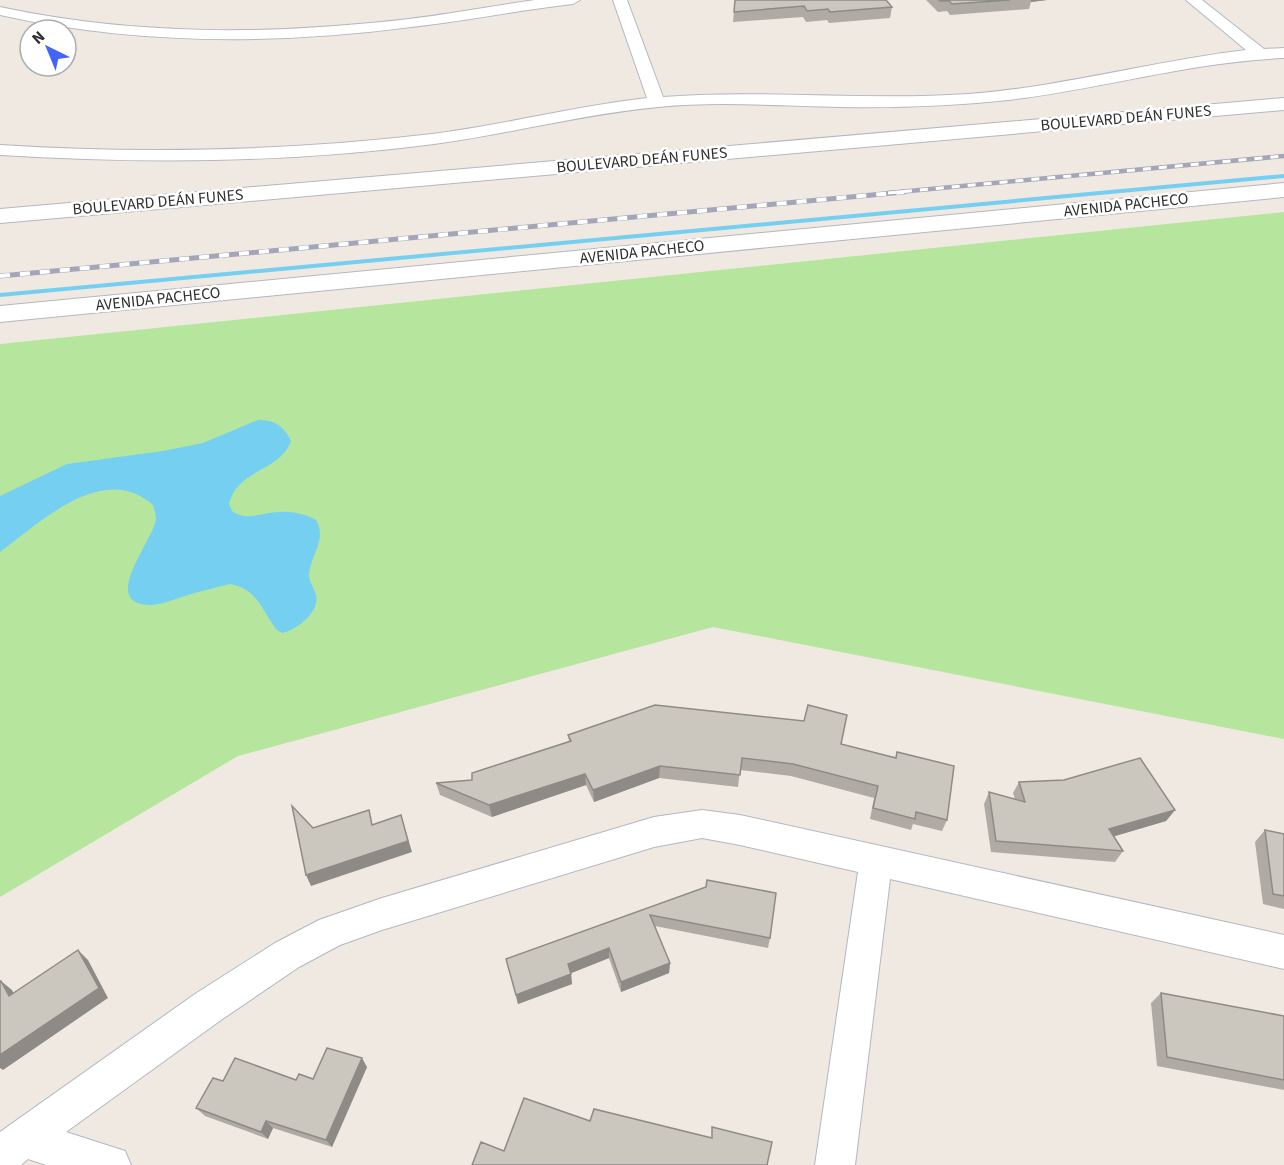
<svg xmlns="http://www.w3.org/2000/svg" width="1284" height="1165" viewBox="0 0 1284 1165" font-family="'Source Sans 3',sans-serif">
	<rect width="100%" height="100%" fill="#efe9e1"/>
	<!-- green -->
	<path fill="#b6e59e" d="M1284,212V739L713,627L238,756L0,897V344Z"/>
	<!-- water -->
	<path fill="#75cff0" d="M258,420C275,420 284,426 291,441C280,472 238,468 229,504L232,511C246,522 264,512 279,512C292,511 305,514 316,520C327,539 312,553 309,573C308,580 314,588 316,595C320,612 297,630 282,633L277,630C261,610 258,589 230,584C215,588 200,591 185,596C174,599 162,605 150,605C98,604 154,540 156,519C156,515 154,509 153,505C103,461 41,522 0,552V496L67,464L163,451L203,443Z"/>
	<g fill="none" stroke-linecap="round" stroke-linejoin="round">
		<!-- stream -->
		<path fill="#75cff0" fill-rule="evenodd" d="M1284,174V178L0,297V293Z"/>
		<defs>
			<path id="street" d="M535,0H580L573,4C519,10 465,21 411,27C273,45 136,45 0,15V7C136,36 271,35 409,19C451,14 493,6 535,0Z
				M613,0H627L663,97C765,89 866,101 968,94C1062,87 1153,61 1246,50L1186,0H1202L1264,49L1284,48V58C1190,62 1101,89 1008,100C953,106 896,108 840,107C779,106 719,101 658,107C583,114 509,134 434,144C290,163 145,164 0,155V145C144,154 288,151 432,134C504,125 575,106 647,98Z
				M702,810L740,815L1284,935V969L890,879L855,1165H815L858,872L740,845L702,838L654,847L382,930L340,945L299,967L221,1020L66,1132L125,1151L131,1165H46L28,1159L21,1165H0V1132L195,994L275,943L319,920L382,898L654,817Z"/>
			<path id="secondary" d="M1284,98V110L0,223V209Z
				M1284,183V197L0,322V306Z"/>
		</defs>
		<!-- street casing -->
		<use href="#street" stroke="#b4b7c1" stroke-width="2"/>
		<!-- secondary casing -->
		<use href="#secondary" stroke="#b4b7c1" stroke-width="2"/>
		<!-- street -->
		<use href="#street" fill="#fff" fill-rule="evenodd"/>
		<!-- secondary -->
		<use href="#secondary" fill="#fff" fill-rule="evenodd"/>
		<defs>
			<path id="rail-far1" d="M888,193L1284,156"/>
			<path id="rail" d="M0,276L904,192"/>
		</defs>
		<!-- rail-far1 casing -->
		<use href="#rail-far1" stroke="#a3a6b8" stroke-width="4.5"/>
		<!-- rail casing -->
		<use href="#rail" stroke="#a3a6b8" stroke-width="5"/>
		<!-- rail-far1 -->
		<use href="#rail-far1" stroke="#fff" stroke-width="3" stroke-dasharray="8" stroke-linecap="butt"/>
		<!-- rail -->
		<use href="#rail" stroke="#fff" stroke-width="4" stroke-dasharray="10" stroke-linecap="butt"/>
	</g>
	<!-- wall -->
	<path fill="#afaba4" d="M735,0L892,7L890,18L829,23L827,20L806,22L803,17L733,22Z
		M926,0H1047L1031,2L1029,9L950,15L947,11L938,12Z
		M568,735L841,744L895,758L897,752L947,820L942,831L913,824L911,830L870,819L874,798L791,776L740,770L738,787L659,778L594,802L586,785L492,817L440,795L436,783L472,780L569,742Z
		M1019,782L1175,810L1166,821L1114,836L1123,851L1115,862L991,852L984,804L989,792L1015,799L1013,793Z
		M1265,830L1284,834V909L1263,904L1255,842Z
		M706,887L770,938L768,948L655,926L670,963L669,973L621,992L609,958L571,973L572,984L518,1004L506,959Z
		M1161,993L1284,1016V1090L1157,1066L1151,1003Z
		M367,1067L332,1147L273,1128L268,1139L205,1116L196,1108L223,1081L296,1080L313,1079Z"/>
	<!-- shaded-wall -->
	<path fill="#8e8b86" d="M1031,0H1047L1031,2Z
		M660,766L659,778L594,802L593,790Z
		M585,774L586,785L492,817L489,805Z
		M1175,810L1166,821L1102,840L1109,829Z
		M401,815L412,852L311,886L306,875Z
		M609,948V958L569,974L568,964Z
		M78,950L88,960L108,998L3,1070L0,1068V1055Z
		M670,963L669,973L621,992V982Z
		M571,974L572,984L518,1004L516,995Z
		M1,981L12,990L20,1006L9,996Z
		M362,1058L367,1067L332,1147L326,1140Z
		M266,1121L273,1128L268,1139L261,1132Z"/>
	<!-- building -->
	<path fill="#cbc7bf" stroke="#8e8b86" stroke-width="1.5" d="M735,0H886L892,7L830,12L828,9L807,11L804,6L734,12Z
		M939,0H1010L952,4L949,1H940Z
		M655,705L804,721L808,705L847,715L841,744L896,758L897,752L954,766L947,820L916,812L915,819L873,808L878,786L793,764L742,758L740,775L660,766L593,790L585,774L489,805L436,783L472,780V773L571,741L568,735Z
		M1140,758L1175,810L1109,829L1123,851L996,841L989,792L1025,802L1019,782L1064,780Z
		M292,806L313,828L369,810L372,825L401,815L408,841L306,875Z
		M1265,830L1284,834V896L1273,894Z
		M707,880L776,893L770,938L650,915L670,963L621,982L609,948L568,964L571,974L516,995L506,959L706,887Z
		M78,950L99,988L0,1055V981H1L9,996Z
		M1161,993L1284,1016V1080L1167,1057Z
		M327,1048L362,1058L326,1140L266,1121L261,1132L196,1108L213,1078L223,1081L235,1058L296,1080L299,1074L313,1079Z
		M524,1098L590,1121L594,1109L712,1138V1127L772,1142L767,1165H472L481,1142L504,1151Z"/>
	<g text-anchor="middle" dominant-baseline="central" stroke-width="5" stroke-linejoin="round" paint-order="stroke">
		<!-- far-street labels -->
		<g font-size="16" fill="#2e2e2e" stroke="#fff">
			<text transform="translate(1126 118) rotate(-5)">BOULEVARD DEÁN FUNES</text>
			<text transform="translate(642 160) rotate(-5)">BOULEVARD DEÁN FUNES</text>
			<text transform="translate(158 202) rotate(-5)">BOULEVARD DEÁN FUNES</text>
			<text transform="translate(1126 205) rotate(-6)">AVENIDA PACHECO</text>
			<text transform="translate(642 252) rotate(-6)">AVENIDA PACHECO</text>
			<text transform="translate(158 299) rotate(-6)">AVENIDA PACHECO</text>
		</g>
	</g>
	<!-- north arrow -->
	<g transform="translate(48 48) rotate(317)"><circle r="28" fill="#ffffff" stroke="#ababab" stroke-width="1.5"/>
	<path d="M0-4.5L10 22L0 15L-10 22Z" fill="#4264fb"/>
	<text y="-9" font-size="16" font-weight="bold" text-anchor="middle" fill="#2e2e2e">N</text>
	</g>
</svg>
